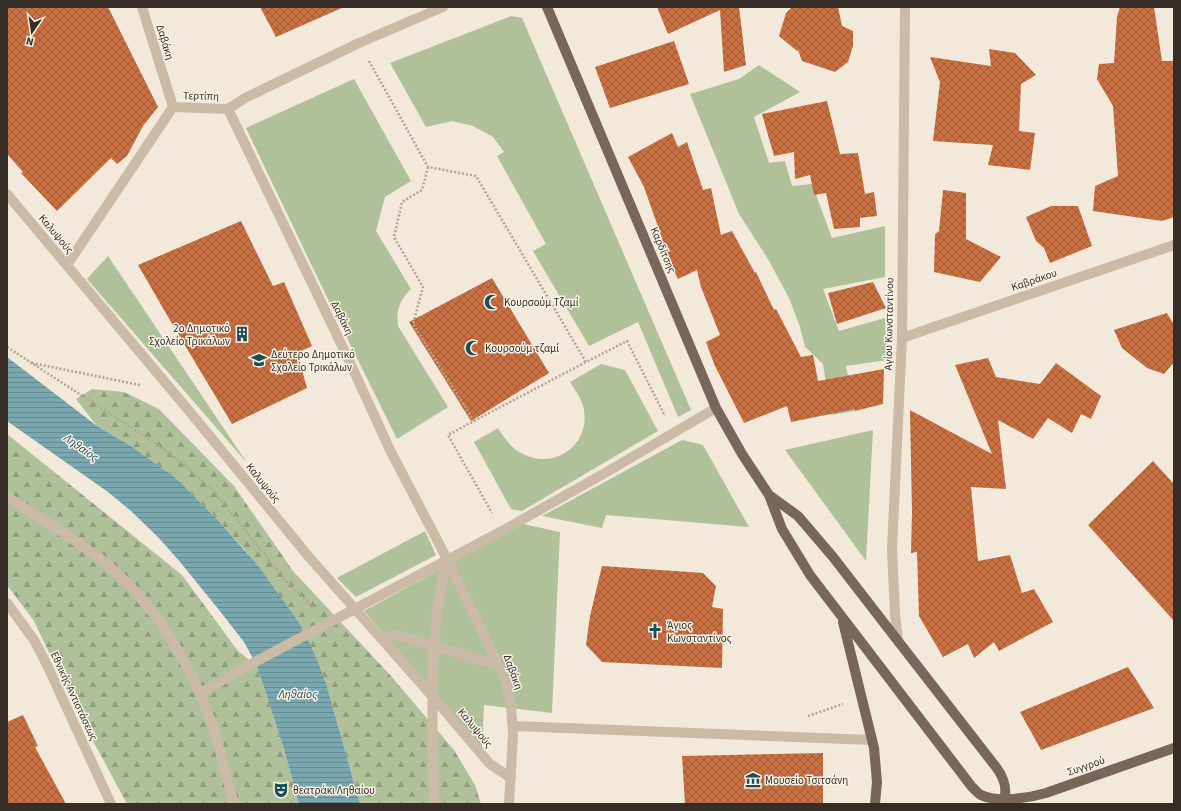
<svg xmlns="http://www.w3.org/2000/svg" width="1181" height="811" viewBox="0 0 1181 811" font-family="'Source Sans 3',sans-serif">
	<defs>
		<pattern id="forest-firs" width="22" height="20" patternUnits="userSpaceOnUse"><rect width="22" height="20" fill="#b0c19a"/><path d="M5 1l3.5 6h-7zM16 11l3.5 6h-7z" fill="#909d7e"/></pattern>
		<pattern id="water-rules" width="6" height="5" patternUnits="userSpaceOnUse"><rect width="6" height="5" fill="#79a8b0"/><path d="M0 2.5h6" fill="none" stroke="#64898f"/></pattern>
		<pattern id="building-cross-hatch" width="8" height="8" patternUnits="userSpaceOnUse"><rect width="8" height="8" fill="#c87042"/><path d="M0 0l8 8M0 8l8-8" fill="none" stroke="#a35c37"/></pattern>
	</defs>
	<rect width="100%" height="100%" fill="#f2e9da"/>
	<!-- green -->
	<path fill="#b0c19a" d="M511,16L522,18L691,410L678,417L638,322L589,346L533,251L546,244L497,156L504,152L493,137L473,126L452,121L426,127L390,63Z
		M759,65L800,92L754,117L769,163L785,161L792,186L812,184L832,238L885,226V277L823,289L839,331L885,318L887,360L846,366L855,411L831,415L823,364L805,347L800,327L789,298L768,259L739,214L690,94L739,79Z
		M354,79L411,181L385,197L376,231L411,289C399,301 396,310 398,326L448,407L397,439L335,314L246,128Z
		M108,256L247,463L87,279Z
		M601,364L625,370L658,431L522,511L511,509L474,442L498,428C504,438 512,449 523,454C556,471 593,442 583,406C581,398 575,390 570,382Z
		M873,430L866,561L785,450Z
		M682,440L703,445L749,527L606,515L602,528L542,516Z
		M523,524L560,532L552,713L484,705L482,748L364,611Z
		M425,531L436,555L356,597L337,578Z"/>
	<!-- forest -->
	<path fill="url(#forest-firs)" d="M92,389L124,392L159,409L234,486L293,571L391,676L454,750L475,785L481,804H360L326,683L315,654L300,624L244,549L217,519L177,479L131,446L97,426L76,399Z
		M7,434L182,575L238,651L257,666L284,749L299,804H127L77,711L34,621L7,585Z"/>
	<!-- water -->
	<path fill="url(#water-rules)" d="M7,357L97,426L131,446L177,479L217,519L259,567L300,624L315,654L326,683L360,804H299L284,749L257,666L244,642L223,615L181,563L158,537L131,511L108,492L7,421Z"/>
	<!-- building -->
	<path fill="url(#building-cross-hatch)" d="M7,7H108L158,107L143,126L127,156L117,164L111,158L57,211L21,173L23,172L7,154Z
		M260,7H344L276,37Z
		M657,7H739L746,65L724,72L720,10L668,34Z
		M792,7H838L842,26L853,31V46L848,62L835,72L802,61L798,50L797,51L779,36L786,13Z
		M1120,7H1154L1162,61H1174V217L1162,221L1093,211L1095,186L1118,176L1113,106L1097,79L1099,64L1114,63L1117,17Z
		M674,41L689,84L610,108L595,67Z
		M989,49L1015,53L1036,75L1021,84L1019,131L1035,133L1030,170L988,165L993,145L933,141L940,82L930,57L991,66Z
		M827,101L840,154L858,153L865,194L874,192L877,216L860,218V227L834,229L826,193L814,195L810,175L795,179L794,152L774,156L762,114Z
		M672,133L678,147L687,142L703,190L711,188L721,235L732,231L755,273L756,272L774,310L776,309L801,357L813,355L818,381L884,369L883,404L855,411V409L791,422L787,406L744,423L715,366L706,342L720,335L701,287L697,270L678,279L667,256L668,255L644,187L628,157Z
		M943,190L966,193V239L1001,257L980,282L934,272L935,234L939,231Z
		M1051,206H1078L1092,246L1050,263L1044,248L1036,241L1026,217Z
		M241,221L273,286L284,282L312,346L297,353L307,388L232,424L171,322L138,265Z
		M492,278L549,373L471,421L409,322Z
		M873,282L886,308L837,324L828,293Z
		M1167,313L1174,325V362L1164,374L1147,368L1122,348L1114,330Z
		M988,358L996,377L1040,384L1056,363L1101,396L1091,419L1081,414L1072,433L1048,418L1033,439L998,420L1006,489L971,487L978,561L1010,555L1022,593L1034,589L1053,622L999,651L994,642L974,658L968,644L943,657L919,616L917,552L911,553L912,512L910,410L992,454L955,365Z
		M1153,461L1174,484V621L1088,525Z
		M602,566L703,573L716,586L712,607L723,609L722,668L602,662L586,645L590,616Z
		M1128,667L1154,708L1041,750L1020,712Z
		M23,715L38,746L35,747L66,804H7V722Z
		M823,753V804H685L682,756Z"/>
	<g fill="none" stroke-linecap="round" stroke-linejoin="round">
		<!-- path -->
		<path stroke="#b6a490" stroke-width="2.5" stroke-dasharray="2 2" stroke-linecap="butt" d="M369,61L428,167L476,176L586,362L627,341L665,416
			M428,167L422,190L402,202L394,237L423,287L413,324L474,421L448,435L492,513
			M7,347L152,441L187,467L213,490L286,581L314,608
			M32,363L140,385
			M474,421L586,362
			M808,716L843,704"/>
		<!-- minor -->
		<path stroke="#cabaa6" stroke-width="10" d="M142,7L173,107
			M228,109L347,356L390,450L447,559L505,678L511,705L513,735L509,804
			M7,194L190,412L309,557L432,696L490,764L511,778
			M67,265L173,107L228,109L245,98L359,43L443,7
			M902,338L1174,245
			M7,497C39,517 73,537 103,561C146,596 178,643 200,694C216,729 224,767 234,804
			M7,603L34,640L47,665L111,804
			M381,638L394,635L400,636L499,665
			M898,641L895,614L892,549L902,338L905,7
			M200,693L253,663L502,531L605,473L716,408
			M513,726L872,740
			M434,804C433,723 427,639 447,559"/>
		<!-- major -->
		<path stroke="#786658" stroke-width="10" d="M547,7L716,408L742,454L769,495L782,529L810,575L972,787C975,789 977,793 981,795C997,803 1029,798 1046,793L1174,748
			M769,495L798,516L833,557L898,641L996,767C1005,779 1008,790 1003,804
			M843,622L874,748L877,782L875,804"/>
	</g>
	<!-- icons -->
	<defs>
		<symbol id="mosque-bare" viewBox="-9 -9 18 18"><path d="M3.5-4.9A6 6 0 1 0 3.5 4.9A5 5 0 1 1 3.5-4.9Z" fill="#1c4e58" stroke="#faf3e7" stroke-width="2.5" paint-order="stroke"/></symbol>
		<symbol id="building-bare" viewBox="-9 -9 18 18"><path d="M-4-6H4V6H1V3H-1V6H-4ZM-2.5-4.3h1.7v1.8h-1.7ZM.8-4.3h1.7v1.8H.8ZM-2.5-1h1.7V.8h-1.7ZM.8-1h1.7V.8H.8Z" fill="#1c4e58" stroke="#faf3e7" stroke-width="2.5" paint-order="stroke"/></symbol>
		<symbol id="school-bare" viewBox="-9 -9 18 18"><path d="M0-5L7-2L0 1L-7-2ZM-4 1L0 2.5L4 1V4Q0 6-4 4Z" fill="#1c4e58" stroke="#faf3e7" stroke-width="2.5" paint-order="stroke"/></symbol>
		<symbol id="church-bare" viewBox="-9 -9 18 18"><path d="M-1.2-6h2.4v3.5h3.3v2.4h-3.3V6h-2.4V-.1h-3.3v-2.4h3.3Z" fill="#1c4e58" stroke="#faf3e7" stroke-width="2.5" paint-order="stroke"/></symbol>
		<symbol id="museum-bare" viewBox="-9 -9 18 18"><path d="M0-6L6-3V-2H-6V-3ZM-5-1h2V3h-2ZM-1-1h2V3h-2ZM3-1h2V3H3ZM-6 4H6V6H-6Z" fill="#1c4e58" stroke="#faf3e7" stroke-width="2.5" paint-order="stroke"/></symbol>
		<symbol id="theatre-bare" viewBox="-9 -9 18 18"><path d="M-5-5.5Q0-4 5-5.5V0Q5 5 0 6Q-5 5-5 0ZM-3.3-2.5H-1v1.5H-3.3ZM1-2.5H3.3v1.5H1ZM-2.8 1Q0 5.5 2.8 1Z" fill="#1c4e58" stroke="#faf3e7" stroke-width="2.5" paint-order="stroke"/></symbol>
	</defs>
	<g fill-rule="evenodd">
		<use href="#mosque-bare" x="481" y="291" width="22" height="22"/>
		<use href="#building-bare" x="231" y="323" width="22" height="22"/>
		<use href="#mosque-bare" x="462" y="337" width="22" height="22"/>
		<use href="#school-bare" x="248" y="349" width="22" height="22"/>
		<use href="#church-bare" x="644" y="620" width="22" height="22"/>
		<use href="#museum-bare" x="742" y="769" width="22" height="22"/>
		<use href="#theatre-bare" x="270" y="779" width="22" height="22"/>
	</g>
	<g text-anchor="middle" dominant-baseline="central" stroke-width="3" stroke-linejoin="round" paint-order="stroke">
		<!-- street labels -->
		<g font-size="11" fill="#362d27" stroke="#faf3e7">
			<text transform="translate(165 42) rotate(73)">Δαβάκη</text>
			<text transform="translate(201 96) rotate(1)">Τερτίπη</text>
			<text transform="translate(56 234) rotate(50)">Καλυψούς</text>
			<text transform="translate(663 250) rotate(67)">Καρδίτσης</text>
			<text transform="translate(1034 280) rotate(-19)">Καβράκου</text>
			<text transform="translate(342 318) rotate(64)">Δαβάκη</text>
			<text transform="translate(889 324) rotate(-89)">Αγίου Κωνσταντίνου</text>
			<text transform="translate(263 483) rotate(51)">Καλυψούς</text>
			<text transform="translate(513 672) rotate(70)">Δαβάκη</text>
			<text transform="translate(74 696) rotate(65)">Εθνικής Αντιστάσεως</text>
			<text transform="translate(475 728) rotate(50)">Καλυψούς</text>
			<text transform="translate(1086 766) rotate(-19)">Συγγρού</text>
		</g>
		<!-- poi labels -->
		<g font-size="11" fill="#362d27" stroke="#faf3e7" text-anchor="start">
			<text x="504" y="302">Κουρσούμ Τζαμί</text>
			<text x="230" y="328" text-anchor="end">2ο Δημοτικό<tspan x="230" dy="13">Σχολείο Τρικάλων</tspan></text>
			<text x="485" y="348">Κουρσούμ τζαμί</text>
			<text x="271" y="354">Δεύτερο Δημοτικό<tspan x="271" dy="13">Σχολείο Τρικάλων</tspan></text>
			<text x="667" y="625">Άγιος<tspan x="667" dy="13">Κωνσταντίνος</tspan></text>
			<text x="765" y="780">Μουσείο Τσιτσάνη</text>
			<text x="293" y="790">θεατράκι Ληθαίου</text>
		</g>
		<!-- water labels -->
		<g font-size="12" font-style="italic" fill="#1c4e58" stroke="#faf3e7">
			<text transform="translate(81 448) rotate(35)">Ληθαίος</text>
			<text x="298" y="694">Ληθαίος</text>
		</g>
	</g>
	<!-- border -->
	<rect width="1181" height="811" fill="none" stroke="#362d27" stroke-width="16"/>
	<!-- north arrow -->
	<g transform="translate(32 32) rotate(193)" stroke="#faf3e7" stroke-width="3" paint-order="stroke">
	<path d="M0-3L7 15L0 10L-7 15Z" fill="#362d27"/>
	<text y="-6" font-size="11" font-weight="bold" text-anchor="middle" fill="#362d27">N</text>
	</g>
</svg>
